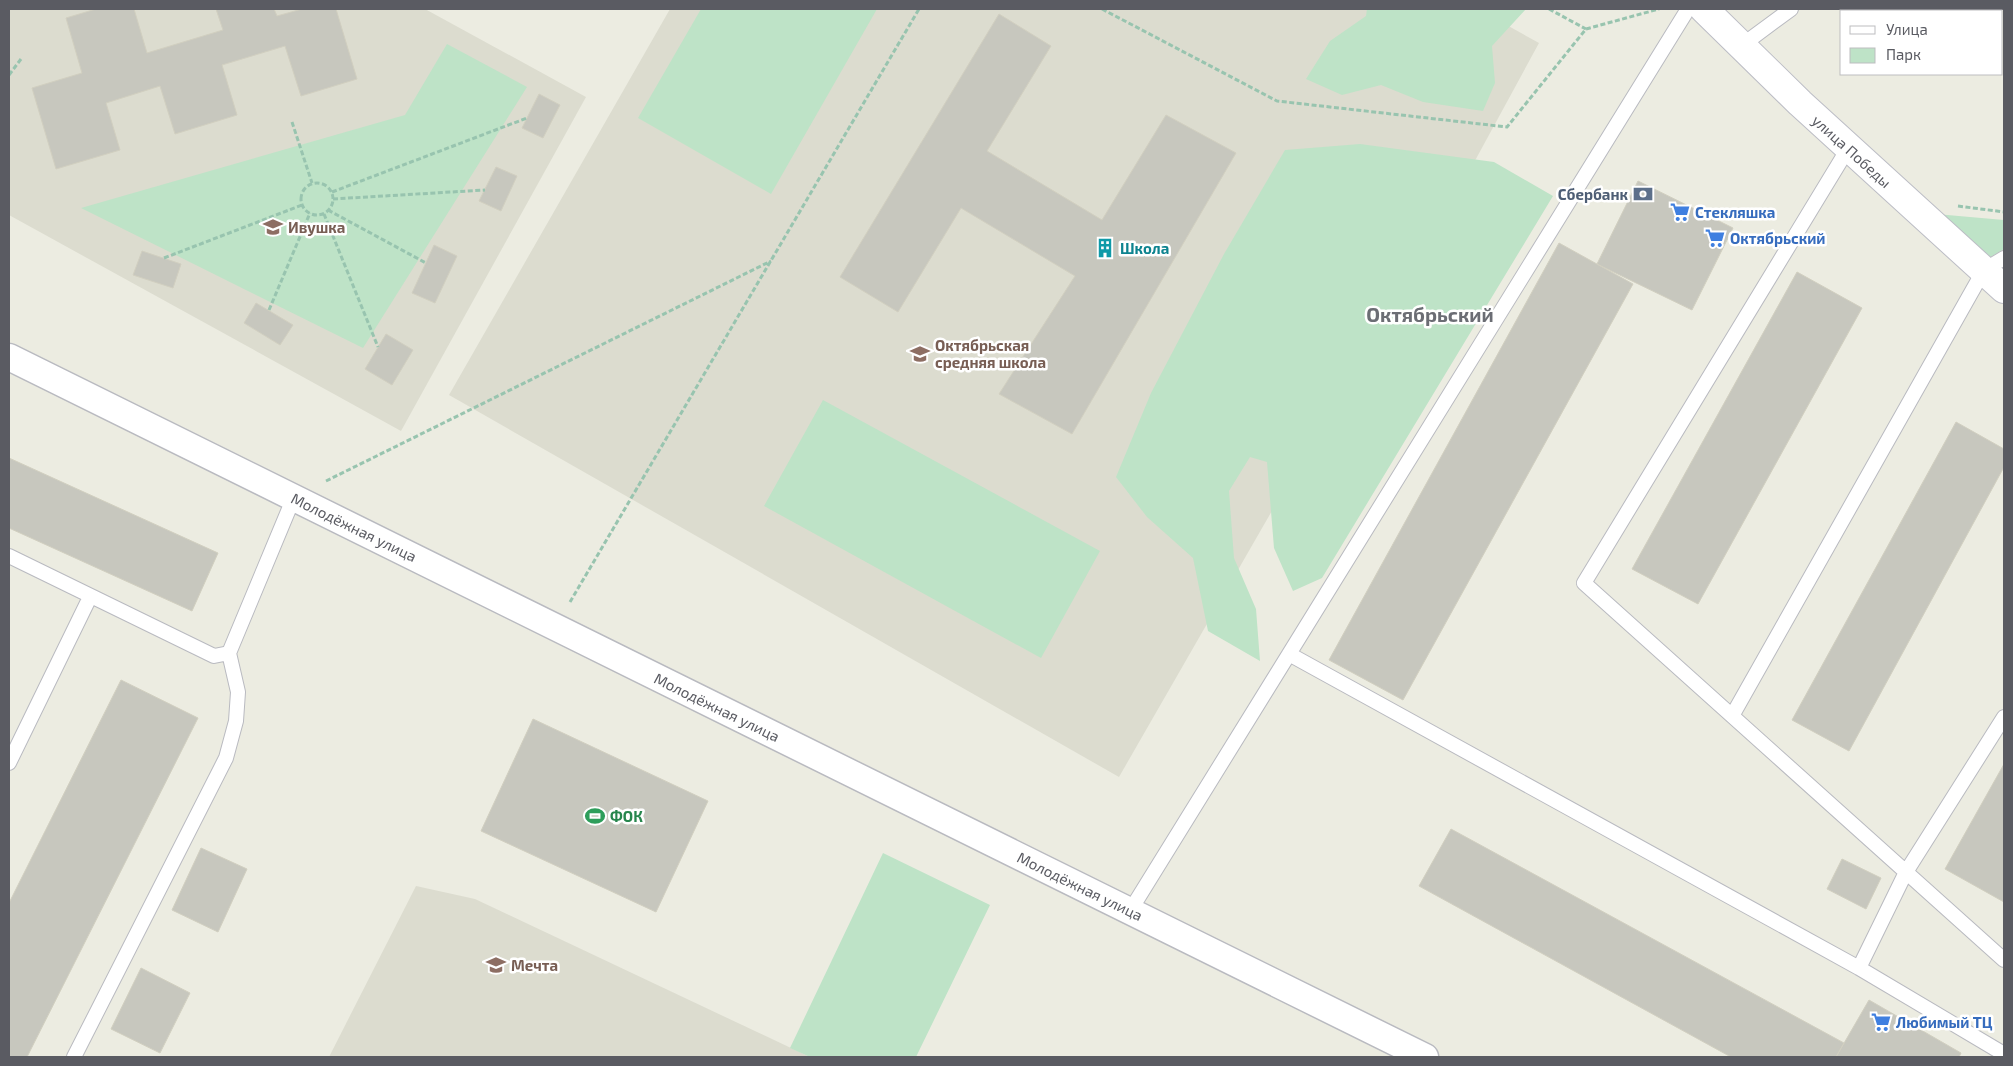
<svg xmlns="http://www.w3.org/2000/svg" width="2013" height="1066" viewBox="0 0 2013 1066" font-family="'Exo 2',sans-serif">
	<rect width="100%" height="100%" fill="#ecece1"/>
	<!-- education -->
	<path fill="#dcdccf" d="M9,9H425L586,97L401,431L9,215Z
		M670,9H1478L1539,43L1392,313L1281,495L1119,777L449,395Z
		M416,886L475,899L810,1057H329Z"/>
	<!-- green -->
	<path fill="#bee3c7" d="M701,9H877L771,194L638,118Z
		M1367,9H1526L1492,46L1495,83L1483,111L1423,102L1381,85L1342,95L1306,79L1330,41L1366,16Z
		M447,44L527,87L363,348L81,208L405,115Z
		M1360,144L1494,162L1553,196L1322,578L1293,591L1274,548L1267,462L1250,457L1229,491L1234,558L1256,609L1260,661L1208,631L1193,558L1147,517L1116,477L1151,393L1224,254L1285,150Z
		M1936,214L2004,220V249L1987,259Z
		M823,400L1100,551L1041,658L764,506Z
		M883,853L990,905L916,1057H810L790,1048Z"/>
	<!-- building -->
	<path fill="#c7c7be" stroke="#d1cfc0" d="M96,9H134L147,53L223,30L216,9H274L277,16L302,9H336L357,79L301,96L285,46L222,65L237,115L175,134L160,86L106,103L120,150L56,169L32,88L82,73L66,18Z
		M999,14L1051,46L987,151L1102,220L1166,115L1236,153L1072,434L999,394L1075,276L961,208L898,312L840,277Z
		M539,94L560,105L543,138L522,128Z
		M496,167L517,176L501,211L479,201Z
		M1638,181L1733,228L1692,310L1597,264Z
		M1559,243L1633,284L1403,700L1329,660Z
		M434,245L457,256L435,303L412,293Z
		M142,251L181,264L173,288L133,275Z
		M1797,272L1862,308L1698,604L1632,569Z
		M256,303L293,325L280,345L244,323Z
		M386,334L413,350L392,385L365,369Z
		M1956,422L2004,449V467L1849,751L1792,720Z
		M9,458L218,553L192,611L9,528Z
		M121,680L198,718L27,1057H9V903Z
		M533,719L708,801L656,912L481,831Z
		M2004,764V902L1945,869Z
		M1451,829L1844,1043L1836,1057H1731L1419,886Z
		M201,848L247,869L218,932L172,910Z
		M1842,859L1881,878L1866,909L1827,889Z
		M141,968L190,993L160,1053L111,1029Z
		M1869,1000L1961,1053L1959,1057H1836Z"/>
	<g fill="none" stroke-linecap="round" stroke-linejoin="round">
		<defs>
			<path id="lane" d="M1741,46L1791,9
				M1849,147L1584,583L2004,960
				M9,556L214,656L229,653L294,497
				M1289,654L1859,968L2004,1054
				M1732,716L1984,270L2004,258
				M9,763L90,597
				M1130,911L1688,9
				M1859,968L1906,872L2004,717
				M74,1057L226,758L236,721L238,692L229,653"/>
			<path id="street" d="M9,357L1425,1057"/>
			<path id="secondary" d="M1704,9L1800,103L2004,289"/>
		</defs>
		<!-- lane casing -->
		<use href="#lane" stroke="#b9bac0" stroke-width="16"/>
		<!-- street casing -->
		<use href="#street" stroke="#b9bac0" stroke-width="29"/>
		<!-- secondary casing -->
		<use href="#secondary" stroke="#bcbdc5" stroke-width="30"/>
		<!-- path -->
		<path stroke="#98c4af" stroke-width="3" stroke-dasharray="5 2.5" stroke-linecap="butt" d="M1102,9L1277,101L1507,127L1586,29L1659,9
			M1549,9L1586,29
			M9,75L21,59
			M292,122L312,183
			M301 199a16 16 0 1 1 32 0a16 16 0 1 1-32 0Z
			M332,192L527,118
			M333,199L485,190
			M1958,206L2004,212
			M328,210L426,263
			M324,214L378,347
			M164,258L302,205
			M269,310L310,213
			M326,481L771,261
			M570,602L919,9"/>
		<!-- lane -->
		<use href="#lane" stroke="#fff" stroke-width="14"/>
		<!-- street -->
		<use href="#street" stroke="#fff" stroke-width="26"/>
		<!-- secondary -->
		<use href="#secondary" stroke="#fff" stroke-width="28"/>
	</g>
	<!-- icons -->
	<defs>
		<symbol id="bank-bare" viewBox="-9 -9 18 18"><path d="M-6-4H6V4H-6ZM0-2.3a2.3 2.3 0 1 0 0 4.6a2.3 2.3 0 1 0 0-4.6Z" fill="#5c6f8a" stroke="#fff" stroke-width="2.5" paint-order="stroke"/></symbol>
		<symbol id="supermarket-bare" viewBox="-9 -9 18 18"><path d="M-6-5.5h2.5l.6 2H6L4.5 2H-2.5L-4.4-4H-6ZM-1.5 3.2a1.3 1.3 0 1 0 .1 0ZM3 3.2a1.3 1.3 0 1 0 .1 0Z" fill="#3f7fe0" stroke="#fff" stroke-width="2.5" paint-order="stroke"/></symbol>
		<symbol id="school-bare" viewBox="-9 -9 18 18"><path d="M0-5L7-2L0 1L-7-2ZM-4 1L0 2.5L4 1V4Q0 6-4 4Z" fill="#8d6e63" stroke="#fff" stroke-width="2.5" paint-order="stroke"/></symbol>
		<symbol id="building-bare" viewBox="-9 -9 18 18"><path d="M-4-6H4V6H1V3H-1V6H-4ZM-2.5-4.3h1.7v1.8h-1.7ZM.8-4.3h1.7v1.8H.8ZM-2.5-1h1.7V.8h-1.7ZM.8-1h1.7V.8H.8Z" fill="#0f9aa8" stroke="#fff" stroke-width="2.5" paint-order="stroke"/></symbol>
		<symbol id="stadium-bare" viewBox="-9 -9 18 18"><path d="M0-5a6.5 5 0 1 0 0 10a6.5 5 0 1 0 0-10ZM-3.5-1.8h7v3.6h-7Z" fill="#2e9e5b" stroke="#fff" stroke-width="2.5" paint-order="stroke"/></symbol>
	</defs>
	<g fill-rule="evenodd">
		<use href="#bank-bare" x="1629" y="180" width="28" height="28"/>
		<use href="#supermarket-bare" x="1666" y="198" width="28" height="28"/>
		<use href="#school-bare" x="259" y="213" width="28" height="28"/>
		<use href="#supermarket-bare" x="1701" y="224" width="28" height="28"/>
		<use href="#building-bare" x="1091" y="234" width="28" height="28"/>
		<use href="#school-bare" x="906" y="340" width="28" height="28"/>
		<use href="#stadium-bare" x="581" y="802" width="28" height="28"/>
		<use href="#school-bare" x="482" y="951" width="28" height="28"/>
		<use href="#supermarket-bare" x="1867" y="1008" width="28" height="28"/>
	</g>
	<g text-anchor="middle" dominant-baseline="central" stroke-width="5" stroke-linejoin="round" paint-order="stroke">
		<!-- street labels -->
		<g font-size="15" fill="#5a5b62" stroke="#fff">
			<text transform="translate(1852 151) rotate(42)">улица Победы</text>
			<text transform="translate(354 527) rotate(26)">Молодёжная улица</text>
			<text transform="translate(717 707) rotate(26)">Молодёжная улица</text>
			<text transform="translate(1080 886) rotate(26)">Молодёжная улица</text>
		</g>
		<!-- service labels -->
		<g font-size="15" font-weight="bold" fill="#4e5e75" stroke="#fff" text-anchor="end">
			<text x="1628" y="194">Сбербанк</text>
		</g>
		<!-- shop labels -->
		<g font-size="15" font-weight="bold" fill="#366cbe" stroke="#fff" text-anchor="start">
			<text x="1695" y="212">Стекляшка</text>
			<text x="1730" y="238">Октябрьский</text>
			<text x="1896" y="1022">Любимый ТЦ</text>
		</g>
		<!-- education labels -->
		<g font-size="15" font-weight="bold" fill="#785e54" stroke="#fff" text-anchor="start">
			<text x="288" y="227">Ивушка</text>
			<text x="935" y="345">Октябрьская<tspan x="935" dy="17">средняя школа</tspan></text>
			<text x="511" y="965">Мечта</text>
		</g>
		<!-- culture labels -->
		<g font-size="15" font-weight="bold" fill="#0d838f" stroke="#fff" text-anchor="start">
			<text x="1120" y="248">Школа</text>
		</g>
		<!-- leisure labels -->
		<g font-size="15" font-weight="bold" fill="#27864d" stroke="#fff" text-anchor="start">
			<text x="610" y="816">ФОК</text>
		</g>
		<!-- district labels -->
		<g font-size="20" font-weight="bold" fill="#6b6d74" stroke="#fff">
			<text x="1430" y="314">Октябрьский</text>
		</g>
	</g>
	<!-- border -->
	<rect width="2013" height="1066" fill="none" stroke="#5a5b62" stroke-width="20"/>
	<!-- legend -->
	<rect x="1840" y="10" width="162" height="65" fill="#ffffff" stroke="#bdbdc0"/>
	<rect x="1850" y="26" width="25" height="8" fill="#ffffff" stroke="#bdbdc0"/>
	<text x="1886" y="35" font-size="15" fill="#5a5b62">Улица</text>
	<rect x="1850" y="48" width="25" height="15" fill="#bee3c7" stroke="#bdbdc0"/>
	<text x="1886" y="60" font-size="15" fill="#5a5b62">Парк</text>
</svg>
